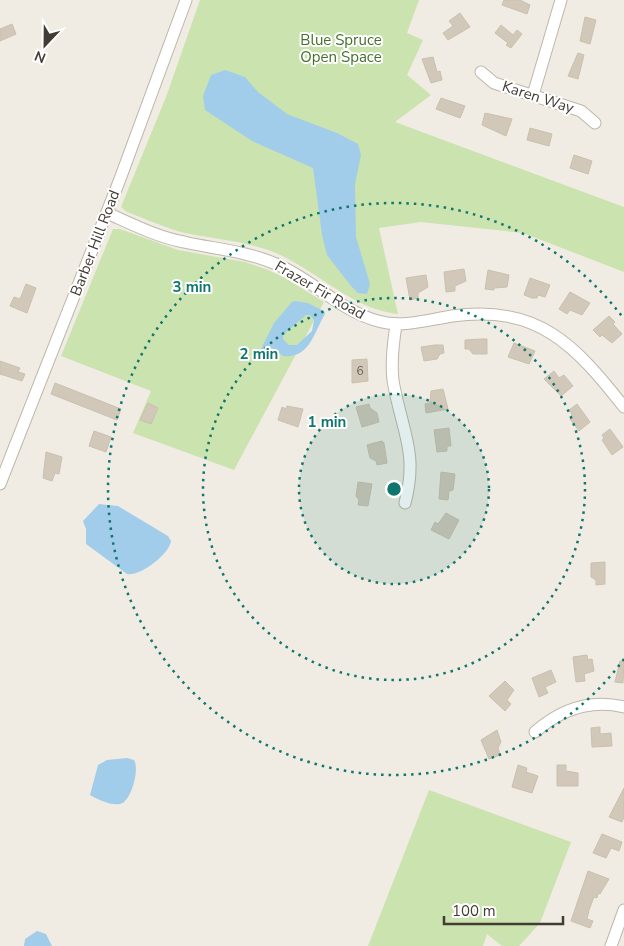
<svg xmlns="http://www.w3.org/2000/svg" width="624" height="946" viewBox="0 0 624 946" font-family="'Nunito Sans',sans-serif">
	<rect width="100%" height="100%" fill="#f0ece3"/>
	<!-- green -->
	<path fill="#cbe3ae" d="M200,0H419L407,33L423,40L407,75L431,95L395,122L624,207V272L523,233L421,222L379,228L398,314C350,309 315,268 271,251C244,241 214,239 185,233C165,228 146,219 127,212L121,207L166,97Z
		M113,229H120L178,250L245,262L266,269L285,278L324,302L234,470L133,433L151,391L61,356Z
		M429,790L571,842L540,923L519,946H502L487,934L483,946H368Z"/>
	<!-- water -->
	<path fill="#a2cdea" fill-rule="evenodd" d="M225,70L245,77L258,92L287,114L337,133L358,144L361,155L355,184L356,237L370,284L367,294L358,293L351,286L327,255L322,235L313,168L252,141L205,110L203,96L211,75Z
		M295,301L308,303L324,311L325,314C314,332 310,359 283,356L272,348L258,355L274,323L292,302ZM306,315H310L314,320L312,331L297,345H289L283,339V335Z
		M99,504L118,506L168,536L171,541C169,555 139,577 127,574L86,544V529L83,521Z
		M127,758L134,760C140,769 131,802 120,804C111,806 97,799 90,795L98,765L107,760Z
		M37,931L46,934L52,946H24L25,939Z"/>
	<!-- building -->
	<path fill="#d1c8ba" stroke="#cbc0ad" d="M504,0H520L530,5L527,14L502,5Z
		M460,13L470,27L448,40L443,33L453,26L449,21Z
		M585,17L596,20L590,44L580,41Z
		M12,24L16,34L0,41V29Z
		M501,25L513,35L517,30L522,34L511,48L506,45L508,43L495,33Z
		M578,53L584,55L578,79L568,76Z
		M433,57L437,72L440,71L442,80L431,83L422,59Z
		M441,98L465,106L460,118L436,109Z
		M485,113L512,119L506,136L482,125Z
		M530,128L552,134L549,146L527,140Z
		M574,155L592,161L588,174L570,168Z
		M464,269L466,281L455,286V291L446,292L444,272Z
		M488,270L509,275L507,287L494,288V290L485,289Z
		M426,275L428,287L418,293V298L410,300L406,278Z
		M530,278L550,285L545,297L538,295L537,298H532L524,295Z
		M26,284L36,288L27,313L10,306L14,297L20,299Z
		M570,292L590,303L582,315L570,310L567,314L559,309Z
		M609,316L615,322L613,324L622,334L612,343L602,335L600,337L593,330Z
		M481,339H487V354H473L469,349H465V340Z
		M514,343L535,351L529,364L508,357Z
		M435,345H443L444,353L440,354L437,359L424,361L421,347Z
		M367,359L368,381L352,383V360Z
		M0,361L20,368L18,372L25,374L22,381L0,374Z
		M554,371L559,378L564,375L573,386L561,396L544,379Z
		M55,383L121,409L117,420L51,394Z
		M443,389L448,409L426,413L425,404L430,403L431,391Z
		M148,403L158,408L151,424L140,420Z
		M369,404L370,408L377,413L379,422L362,427L356,407Z
		M577,404L590,422L579,431L570,419L572,414L569,410Z
		M287,406L303,409L298,427L278,420L282,407L286,409Z
		M449,428L451,446H447V451L437,452L434,430Z
		M610,429L623,447L612,455L602,440L604,438L602,435Z
		M94,431L111,437L106,452L89,446Z
		M382,441L384,443L387,463L377,465L376,461L370,458L367,445Z
		M46,452L62,457L59,474L55,473L52,481L43,478Z
		M441,472L455,474L453,490L449,491L448,500L439,499Z
		M358,482L372,484L368,506L358,505L359,500L356,496Z
		M446,513L459,520L449,539L431,530L435,522L438,524Z
		M605,562V584L596,585V580L591,577V563Z
		M587,655L588,660L592,659L594,671L584,674L585,681L576,682L573,657Z
		M620,661L624,662L623,683L615,682Z
		M551,670L556,682L545,687L548,693L539,697L532,678Z
		M505,681L514,690L507,700L511,704L505,711L489,696Z
		M600,727V734L611,733L612,746L592,747L591,728Z
		M497,730L501,742L498,748L500,755L489,759L481,740Z
		M518,765L527,768L526,772L538,776L532,793L512,787Z
		M557,765H566V771L578,773V786H557Z
		M624,788V817L622,822L609,817Z
		M602,834L622,842L619,851L611,848L606,858L593,853Z
		M588,871L609,879L600,894L598,893L597,898L594,897L589,910L587,919L593,921L590,928L571,921Z"/>
	<g fill="none" stroke-linecap="round" stroke-linejoin="round">
		<defs>
			<path id="minor" d="M481,72L494,83L581,111L595,123
				M533,95L561,0
				M107,213C132,224 157,237 184,242C215,249 246,251 276,264C312,279 340,311 378,321C402,328 427,320 452,316C538,304 575,345 624,407
				M396,325C393,344 390,367 394,386C403,433 418,454 405,503
				M0,484L120,179L186,0
				M535,732C560,710 590,699 624,707
				M611,946L624,910"/>
		</defs>
		<!-- minor casing -->
		<use href="#minor" stroke="#beb7aa" stroke-width="13"/>
		<!-- minor -->
		<use href="#minor" stroke="#fff" stroke-width="11"/>
	</g>
	<!-- distance rings -->
	<circle cx="394" cy="489" r="95" fill="#0f766e" fill-opacity=".12"/>
	<g fill="none" stroke="#0f766e" stroke-width="2.5" stroke-dasharray="2.5 5">
		<circle cx="394" cy="489" r="95"/>
		<circle cx="394" cy="489" r="191"/>
		<path d="M624 659A286 286 0 1 1 624 319"/>
	</g>
	<g text-anchor="middle" dominant-baseline="central" stroke-width="4" stroke-linejoin="round" paint-order="stroke">
		<!-- number labels -->
		<g font-size="12" fill="#665f56">
			<text x="360" y="371">6</text>
		</g>
		<!-- park labels -->
		<g font-size="15" fill="#456f2c" stroke="#fff">
			<text x="341" y="40">Blue Spruce<tspan x="341" dy="17">Open Space</tspan></text>
		</g>
		<!-- street labels -->
		<g font-size="15" fill="#423c34" stroke="#fff">
			<text transform="translate(538 97) rotate(18)">Karen Way</text>
			<text transform="translate(95 243) rotate(-69)">Barber Hill Road</text>
			<text transform="translate(320 290) rotate(30)">Frazer Fir Road</text>
		</g>
	</g>
	<circle cx="394" cy="489" r="8" fill="#0f766e" stroke="#fff" stroke-width="2.5"/>
	<g font-size="15" text-anchor="middle" font-weight="bold" fill="#0f766e" stroke="#fff" stroke-width="4" stroke-linejoin="round" paint-order="stroke">
		<text x="192" y="292">3 min</text>
		<text x="259" y="359">2 min</text>
		<text x="327" y="427">1 min</text>
	</g>
	<!-- north arrow -->
	<g transform="translate(45 45) rotate(202)" stroke="#ffffff" stroke-width="4" paint-order="stroke">
	<path d="M0-4L9 19L0 12L-9 19Z" fill="#423c34"/>
	<text y="-8" font-size="14" font-weight="bold" text-anchor="middle" fill="#423c34">N</text>
	</g>
	<!-- scale -->
	<path d="M444 916v8h119v-8" fill="none" stroke="#423c34" stroke-width="2.5"/>
	<text x="452" y="916" font-size="15" fill="#423c34" stroke="#ffffff" stroke-width="4" paint-order="stroke">100 m</text>
</svg>
